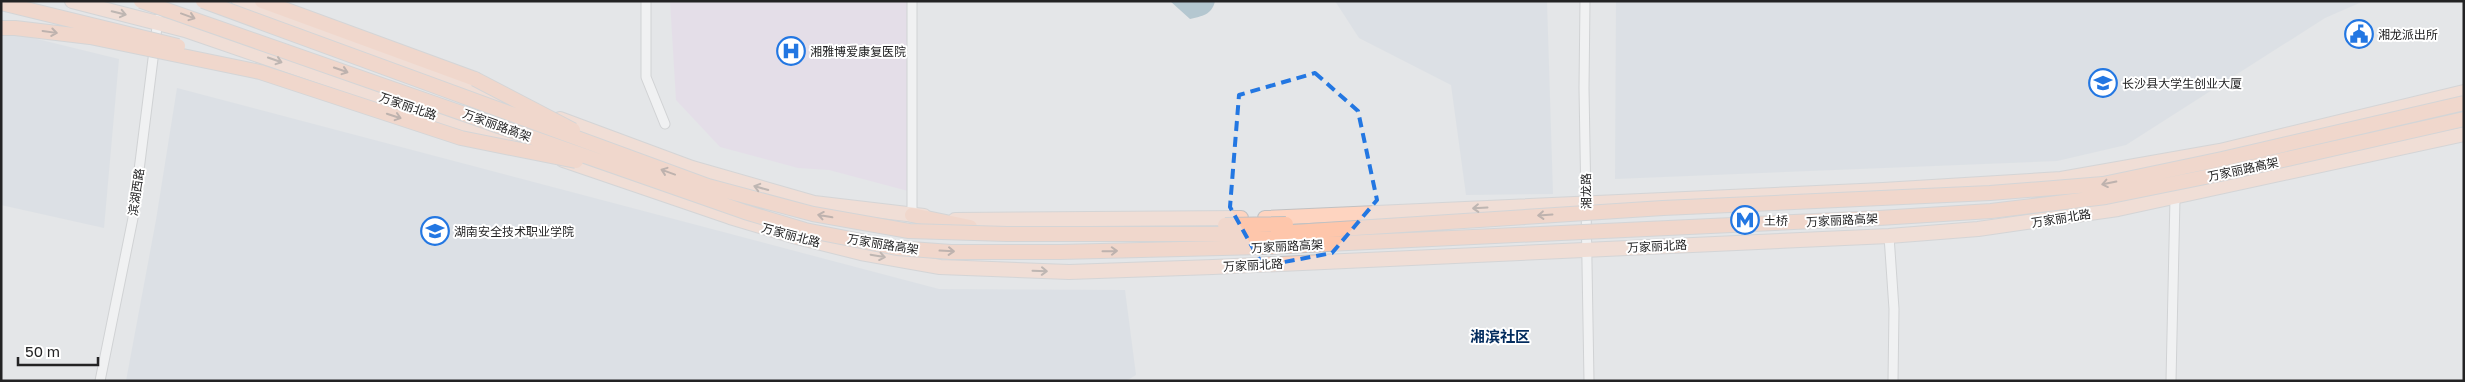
<svg xmlns="http://www.w3.org/2000/svg" width="2465" height="382" viewBox="0 0 2465 382" font-family="'Golos Text','Noto Sans SC',sans-serif">
	<rect width="100%" height="100%" fill="#e4e6e8"/>
	<!-- built -->
	<path fill="#d3dae2" d="M1335,1H1547L1553,194L1466,195L1451,85L1359,38Z
		M1616,1H2364L2325,18L2126,145L2057,161L1615,179Z
		M1,27L29,37L119,59L104,228L1,205Z
		M177,88L939,289L1125,290L1136,375L1126,381H126L156,220Z"/>
	<!-- medical -->
	<path fill="#e4d6e9" d="M670,1H909L908,191L829,170L798,168L720,147L676,100Z"/>
	<!-- water -->
	<path fill="#7ba2b3" d="M1170,1H1215C1212,15 1202,16 1190,19Z"/>
	<g fill="none" stroke-linecap="round" stroke-linejoin="round">
		<defs>
			<path id="minor" d="M646,1V77L665,124
				M1585,1L1584,88L1589,381
				M912,215V1
				M1889,236L1894,309L1893,381
				M100,381L133,218L158,19
				M2171,381L2175,198"/>
			<path id="primary" d="M72,1L185,30L523,146
				M239,1L336,39L502,98
				M560,119L692,168L814,203L924,216
				M563,160L730,217L797,237L861,253L940,267L1069,272L1213,267L1889,236L1978,229L2118,209L2464,134
				M1265,218L1883,190L2061,179L2220,151L2464,92
				M955,220L1241,218"/>
			<path id="trunk" d="M262,1L475,79
				M912,215L970,227"/>
		</defs>
		<!-- minor casing -->
		<use href="#minor" stroke="#b9bbbd" stroke-width="11"/>
		<!-- primary casing -->
		<use href="#primary" stroke="#c1c1c2" stroke-width="16"/>
		<!-- trunk casing -->
		<use href="#trunk" stroke="#c1c1c2" stroke-width="16"/>
		<!-- minor -->
		<use href="#minor" stroke="#fff" stroke-width="9"/>
		<!-- primary -->
		<use href="#primary" stroke="#fed4c0" stroke-width="14"/>
		<!-- trunk -->
		<use href="#trunk" stroke="#fec6ab" stroke-width="14"/>
		<defs>
			<path id="trunk-bridge" d="M141,1L745,212L805,230L897,248L951,252H1060L1262,247L1879,218L1991,211L2106,197L2225,173L2464,119
				M203,1L708,186L813,214L909,231L1007,234H1263L1663,208L1990,193L2103,184L2222,159L2464,103
				M1,3L178,46
				M1,28H15L90,37L260,72L461,138L576,161
				M475,79L573,130
				M1225,225L1286,224"/>
		</defs>
		<!-- trunk-bridge casing -->
		<use href="#trunk-bridge" stroke="#c1c1c2" stroke-width="16" stroke-linecap="butt"/>
		<!-- trunk-bridge -->
		<use href="#trunk-bridge" stroke="#fec6ab" stroke-width="14"/>
	</g>
	<!-- one-way arrows -->
	<defs><path id="oneway-shaft" d="M-6 0H5M1.5-3L5.5 0L1.5 3" fill="none" stroke-width="1.6" stroke-linecap="round" stroke-linejoin="round" transform="scale(1.25)"/></defs>
	<g stroke="#907c72">
		<use href="#oneway-shaft" transform="translate(119 13) rotate(14)"/>
		<use href="#oneway-shaft" transform="translate(275 60) rotate(19)"/>
		<use href="#oneway-shaft" transform="translate(761 188) rotate(-164)"/>
		<use href="#oneway-shaft" transform="translate(1480 208) rotate(177)"/>
		<use href="#oneway-shaft" transform="translate(878 256) rotate(10)"/>
		<use href="#oneway-shaft" transform="translate(1040 271) rotate(2)"/>
	</g>
	<g stroke="#907468">
		<use href="#oneway-shaft" transform="translate(188 16) rotate(20)"/>
		<use href="#oneway-shaft" transform="translate(50 32) rotate(8)"/>
		<use href="#oneway-shaft" transform="translate(341 70) rotate(19)"/>
		<use href="#oneway-shaft" transform="translate(394 116) rotate(18)"/>
		<use href="#oneway-shaft" transform="translate(668 172) rotate(-160)"/>
		<use href="#oneway-shaft" transform="translate(2109 183) rotate(169)"/>
		<use href="#oneway-shaft" transform="translate(1545 215) rotate(176)"/>
		<use href="#oneway-shaft" transform="translate(825 216) rotate(-170)"/>
		<use href="#oneway-shaft" transform="translate(947 251) rotate(3)"/>
		<use href="#oneway-shaft" transform="translate(1110 251) rotate(-1)"/>
	</g>
	<!-- marked area -->
	<path d="M0 0H2465V382H0ZM1315,73L1358,111L1377,200L1332,253L1263,266L1230,207L1239,95Z" fill="#e4e6e8" fill-opacity=".55" fill-rule="evenodd"/>
	<path fill="none" stroke="#2377e2" stroke-width="4" stroke-dasharray="10 6" stroke-linejoin="round" d="M1315,73L1358,111L1377,200L1332,253L1263,266L1230,207L1239,95Z"/>
	<!-- icons -->
	<defs>
		<symbol id="civic-ring" viewBox="-11 -11 22 22"><circle r="9.5" fill="#fff" stroke="#2377e2" stroke-width="1.5"/><path d="M-.6-6.5H3V-4.5H.6V-3L4-1V1h2V6H-6V1h2V-1L-.6-3ZM-1.2 2.5V6h2.4V2.5Z" fill="#2377e2"/></symbol>
		<symbol id="hospital-ring" viewBox="-11 -11 22 22"><circle r="9.5" fill="#fff" stroke="#2377e2" stroke-width="1.5"/><path d="M-5-5h3v3.5h4V-5h3V5h-3V1.5h-4V5h-3Z" fill="#2377e2"/></symbol>
		<symbol id="school-ring" viewBox="-11 -11 22 22"><circle r="9.5" fill="#fff" stroke="#2377e2" stroke-width="1.5"/><path d="M0-5L7-2L0 1L-7-2ZM-4 1L0 2.5L4 1V4Q0 6-4 4Z" fill="#2377e2"/></symbol>
		<symbol id="metro-ring" viewBox="-11 -11 22 22"><circle r="9.5" fill="#fff" stroke="#2377e2" stroke-width="1.5"/><path d="M-5.5 5V-5H-3L0 0L3-5H5.5V5H3V-.5L0 4L-3-.5V5Z" fill="#2377e2"/></symbol>
		<symbol id="university-ring" viewBox="-11 -11 22 22"><circle r="9.5" fill="#fff" stroke="#2377e2" stroke-width="1.5"/><path d="M0-5L7-2L0 1L-7-2ZM-4 1L0 2.5L4 1V4Q0 6-4 4Z" fill="#2377e2"/></symbol>
	</defs>
	<g fill-rule="evenodd">
		<use href="#civic-ring" x="2343" y="18" width="32" height="32"/>
		<use href="#hospital-ring" x="775" y="35" width="32" height="32"/>
		<use href="#school-ring" x="2087" y="67" width="32" height="32"/>
		<use href="#metro-ring" x="1729" y="204" width="32" height="32"/>
		<use href="#university-ring" x="419" y="215" width="32" height="32"/>
	</g>
	<g text-anchor="middle" dominant-baseline="central" stroke-width="4" stroke-linejoin="round" paint-order="stroke">
		<!-- poi labels -->
		<g font-size="12" fill="#232324" stroke="#fff" text-anchor="start">
			<text x="2378" y="34">湘龙派出所</text>
			<text x="810" y="51">湘雅博爱康复医院</text>
			<text x="2122" y="83">长沙县大学生创业大厦</text>
			<text x="1764" y="220">土桥</text>
			<text x="454" y="231">湖南安全技术职业学院</text>
		</g>
		<!-- street labels -->
		<g font-size="12" fill="#232324" stroke="#fff">
			<text transform="translate(408 106) rotate(19)">万家丽北路</text>
			<text transform="translate(497 125) rotate(20)">万家丽路高架</text>
			<text transform="translate(2243 169) rotate(-12)">万家丽路高架</text>
			<text transform="translate(1586 191) rotate(-91)">湘龙路</text>
			<text transform="translate(136 192) rotate(-82)">滨湖西路</text>
			<text transform="translate(2061 218) rotate(-9)">万家丽北路</text>
			<text transform="translate(1842 220) rotate(-3)">万家丽路高架</text>
			<text transform="translate(791 235) rotate(15)">万家丽北路</text>
			<text transform="translate(883 244) rotate(9)">万家丽路高架</text>
			<text transform="translate(1287 246) rotate(-3)">万家丽路高架</text>
			<text transform="translate(1657 246) rotate(-3)">万家丽北路</text>
			<text transform="translate(1253 265) rotate(-3)">万家丽北路</text>
		</g>
		<!-- quarter labels -->
		<g font-size="15" font-weight="bold" fill="#032c5e" stroke="#fff">
			<text x="1500" y="336">湘滨社区</text>
		</g>
	</g>
	<!-- border -->
	<rect width="2465" height="382" fill="none" stroke="#232324" stroke-width="5"/>
	<!-- scale -->
	<path d="M18 357v8h80v-8" fill="none" stroke="#232324" stroke-width="2.5"/>
	<text x="25" y="357" font-size="15" fill="#232324" stroke="#ffffff" stroke-width="4" paint-order="stroke">50 m</text>
</svg>
